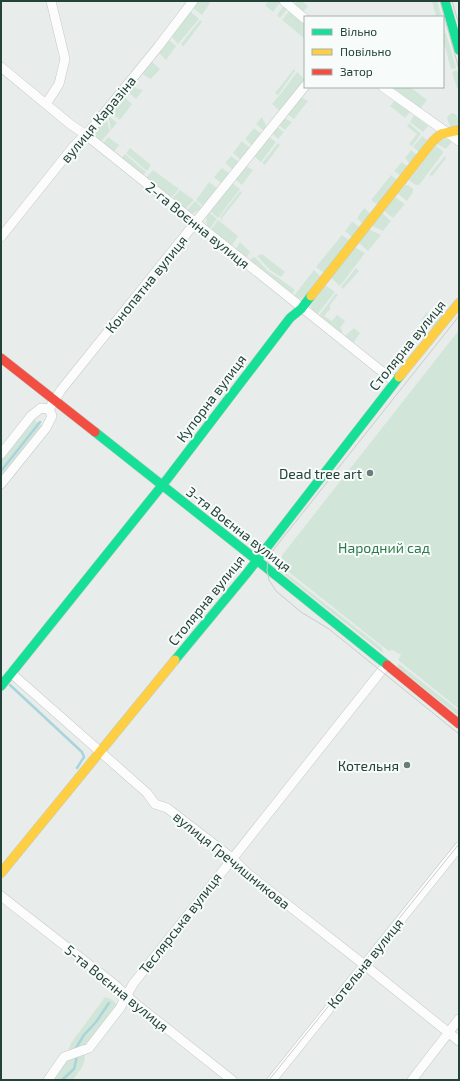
<svg xmlns="http://www.w3.org/2000/svg" width="460" height="1081" viewBox="0 0 460 1081" font-family="'Exo 2',sans-serif">
	<rect width="100%" height="100%" fill="#e8edeb"/>
	<!-- green -->
	<path fill="#d1e6d8" d="M198,1H207L210,3L202,15L193,8Z
		M268,1H279L280,2L273,12L265,5Z
		M298,1H302L308,6L303,12L294,5Z
		M432,1H437L441,15L436,16Z
		M284,5L288,8L280,18L277,15Z
		M290,10L305,23V39L282,20Z
		M190,11L199,19L178,44L171,36Z
		M200,20L202,22L183,47L181,44Z
		M446,33L456,68L451,69L443,39V34Z
		M168,39L176,46L166,60L158,52Z
		M151,61L160,69L151,79L145,76L142,72Z
		M294,69L295,71L278,95L275,93Z
		M457,70L459,78V88H457L452,72Z
		M297,72L305,80L280,111L272,104L282,92Z
		M132,85L138,89L143,90L136,99L127,91Z
		M389,87H410L427,100L420,109Z
		M123,96L132,104L120,120L110,112Z
		M301,97L308,101L294,119L287,114Z
		M395,100L410,112L405,118L390,106Z
		M451,113C458,113 459,119 457,126L451,127L449,124L447,117Z
		M108,115L117,123L111,130Z
		M414,115L428,126L423,132L410,122Z
		M106,117L110,131L100,143L95,138L94,132Z
		M262,117L267,127L264,131L256,124Z
		M284,118L292,122L285,130L279,125Z
		M409,123L421,134L412,146L409,144L417,134L407,126Z
		M277,127L284,132L278,139L272,133Z
		M254,128L261,134L252,146L245,139Z
		M422,136L427,140L419,152L413,147Z
		M108,137L119,145L113,153L102,145Z
		M269,137L276,142L261,162L254,156Z
		M444,139L451,140V143L446,149L437,144Z
		M242,141L250,148L241,160L233,153Z
		M278,143L280,145L265,165L262,163Z
		M436,146L443,151V153L419,185H416L409,180Z
		M130,148L151,165L147,171L126,153Z
		M411,150L417,155L410,164L405,158Z
		M125,154L146,172L142,176L120,159Z
		M231,156L239,162L233,170L225,163Z
		M445,156L446,158L432,176L429,175Z
		M402,162L408,167L401,176L394,171Z
		M246,166L253,170L242,185L235,179Z
		M222,168L230,174L222,184L214,177Z
		M153,170L179,189L170,199L145,179Z
		M391,175L397,180L378,205L371,200Z
		M209,182L218,189L204,207L196,200Z
		M232,183L240,189L218,218L210,211Z
		M405,185H408L413,189V192L407,201L398,194Z
		M180,190L194,200L184,210L171,200Z
		M240,191L242,193L222,218L223,222L220,217Z
		M395,197L405,204L393,218L384,211Z
		M195,201L203,208L192,214L186,211Z
		M364,208L371,214L363,224L357,218Z
		M209,212L217,219L209,230C206,224 205,219 209,212Z
		M382,213L391,221L383,231L372,226Z
		M218,220L238,236L231,247L210,231Z
		M352,222H353L360,228L352,237L345,231Z
		M368,229L381,235L368,251L359,243Z
		M342,235L350,241L324,273L316,267Z
		M240,242L250,252L246,259L235,250Z
		M354,247L365,253L340,286L330,277Z
		M262,254L285,272L281,277L270,270L257,256Z
		M255,257L268,271L279,278L295,290L291,296L249,262L252,258Z
		M356,268L359,271L343,289L341,287Z
		M314,270L321,277L303,298L300,299L293,297Z
		M325,285L335,292L316,316L311,310V305Z
		M336,293L338,295L330,305V309L324,316L332,321L337,315L345,321L340,328L343,332L338,333L318,317Z
		M435,309L437,311L427,324L421,320L427,312L431,315Z
		M440,311L444,315L433,329L428,325Z
		M354,328L360,333L352,345L343,338Z
		M459,330V709L398,660L401,655L393,650L389,651L387,650L280,565L279,563L283,554Z
		M33,419L44,427L1,481V460Z
		M277,566L382,648L383,652V653L277,569Z
		M398,663L459,711V716L401,670L398,667Z
		M105,997C112,999 116,1001 118,1008L88,1046L69,1051V1049L71,1043Z
		M84,1053C87,1064 79,1071 73,1080H51L69,1057Z"/>
	<g fill="none" stroke-linecap="round" stroke-linejoin="round">
		<!-- stream -->
		<path stroke="#a9d4db" stroke-width="2.5" d="M1,471L40,422
			M10,685L82,752L84,757L77,768
			M76,1048L84,1035L96,1022L109,1003
			M62,1080L74,1069L77,1056"/>
		<defs>
			<path id="street" d="M284,1L305,19
				M1,67L70,124L86,135L395,382
				M383,87L459,141
				M46,104L59,84L65,59L51,1
				M1,237L73,147L92,128L158,47L193,1
				M1,454L31,416L41,408L49,409L61,390L305,86
				M1,484L46,428L52,416L49,409
				M11,673L147,793L155,804L167,808L232,858L247,873L362,963L459,1041
				M1,896L114,984L136,1004L232,1080
				M48,1080L64,1057L89,1048L120,1008L133,984L386,665
				M272,1080L459,847
				M412,1080L459,1019"/>
			<path id="fast" d="M445,1L459,50
				M95,432L268,569L387,665
				M175,660L247,573L399,377
				M1,686L168,478L290,318L301,309L311,296"/>
			<path id="slow" d="M311,296L433,141L441,134L459,130
				M399,377L459,303
				M1,873L175,660"/>
			<path id="jam" d="M1,358L95,432
				M387,665L459,724"/>
		</defs>
		<!-- street casing -->
		<use href="#street" stroke="#c5cac8" stroke-width="10"/>
		<!-- fast casing -->
		<use href="#fast" stroke="#c3cbc8" stroke-width="10"/>
		<!-- slow casing -->
		<use href="#slow" stroke="#c3cbc8" stroke-width="10"/>
		<!-- jam casing -->
		<use href="#jam" stroke="#c3cbc8" stroke-width="10"/>
		<!-- street -->
		<use href="#street" stroke="#fcfcfc" stroke-width="9"/>
		<!-- fast -->
		<use href="#fast" stroke="#16e098" stroke-width="9"/>
		<!-- slow -->
		<use href="#slow" stroke="#ffcf43" stroke-width="9"/>
		<!-- jam -->
		<use href="#jam" stroke="#f24e42" stroke-width="9"/>
		<!-- tram -->
		<path stroke="#c9cdcc" stroke-width="1" d="M440,1L459,69
			M452,1L459,25
			M459,316L274,549L268,560L267,570L269,580L276,591L301,612L329,629L459,734
			M269,1080L459,844"/>
	</g>
	<!-- markers -->
	<g fill="#697e78" stroke="#f7fbf9" stroke-width="1.5">
		<circle cx="370" cy="473" r="4"/>
		<circle cx="407" cy="765" r="4"/>
	</g>
	<g text-anchor="middle" dominant-baseline="central" stroke-width="4" stroke-linejoin="round" paint-order="stroke">
		<!-- street labels -->
		<g font-size="14" fill="#24423a" stroke="#f7fbf9">
			<text transform="translate(98 119) rotate(-50)">вулиця Каразіна</text>
			<text transform="translate(198 225) rotate(39)">2-га Воєнна вулиця</text>
			<text transform="translate(146 284) rotate(-51)">Конопатна вулиця</text>
			<text transform="translate(407 345) rotate(-51)">Столярна вулиця</text>
			<text transform="translate(211 398) rotate(-53)">Купорна вулиця</text>
			<text transform="translate(239 529) rotate(38)">3-тя Воєнна вулиця</text>
			<text transform="translate(206 600) rotate(-51)">Столярна вулиця</text>
			<text transform="translate(232 860) rotate(39)">вулиця Гречишникова</text>
			<text transform="translate(180 923) rotate(-52)">Теслярська вулиця</text>
			<text transform="translate(365 963) rotate(-51)">Котельна вулиця</text>
			<text transform="translate(117 988) rotate(39)">5-та Воєнна вулиця</text>
		</g>
		<!-- poi labels -->
		<g font-size="14" fill="#24423a" stroke="#f7fbf9" text-anchor="end">
			<text x="362" y="473">Dead tree art</text>
			<text x="399" y="765">Котельня</text>
		</g>
		<!-- park labels -->
		<g font-size="14" fill="#2d7a4b" stroke="#f7fbf9">
			<text x="384" y="547">Народний сад</text>
		</g>
	</g>
	<!-- border -->
	<rect width="460" height="1081" fill="none" stroke="#24423a" stroke-width="4"/>
	<!-- legend -->
	<rect x="304" y="16" width="140" height="72" fill="#f7fbf9" stroke="#a3b1ad"/>
	<rect x="312" y="29" width="20" height="6" fill="#16e098" stroke="#a3b1ad"/>
	<text x="340" y="36" font-size="12" fill="#24423a">Вільно</text>
	<rect x="312" y="49" width="20" height="6" fill="#ffcf43" stroke="#a3b1ad"/>
	<text x="340" y="56" font-size="12" fill="#24423a">Повільно</text>
	<rect x="312" y="69" width="20" height="6" fill="#f24e42" stroke="#a3b1ad"/>
	<text x="340" y="76" font-size="12" fill="#24423a">Затор</text>
</svg>
